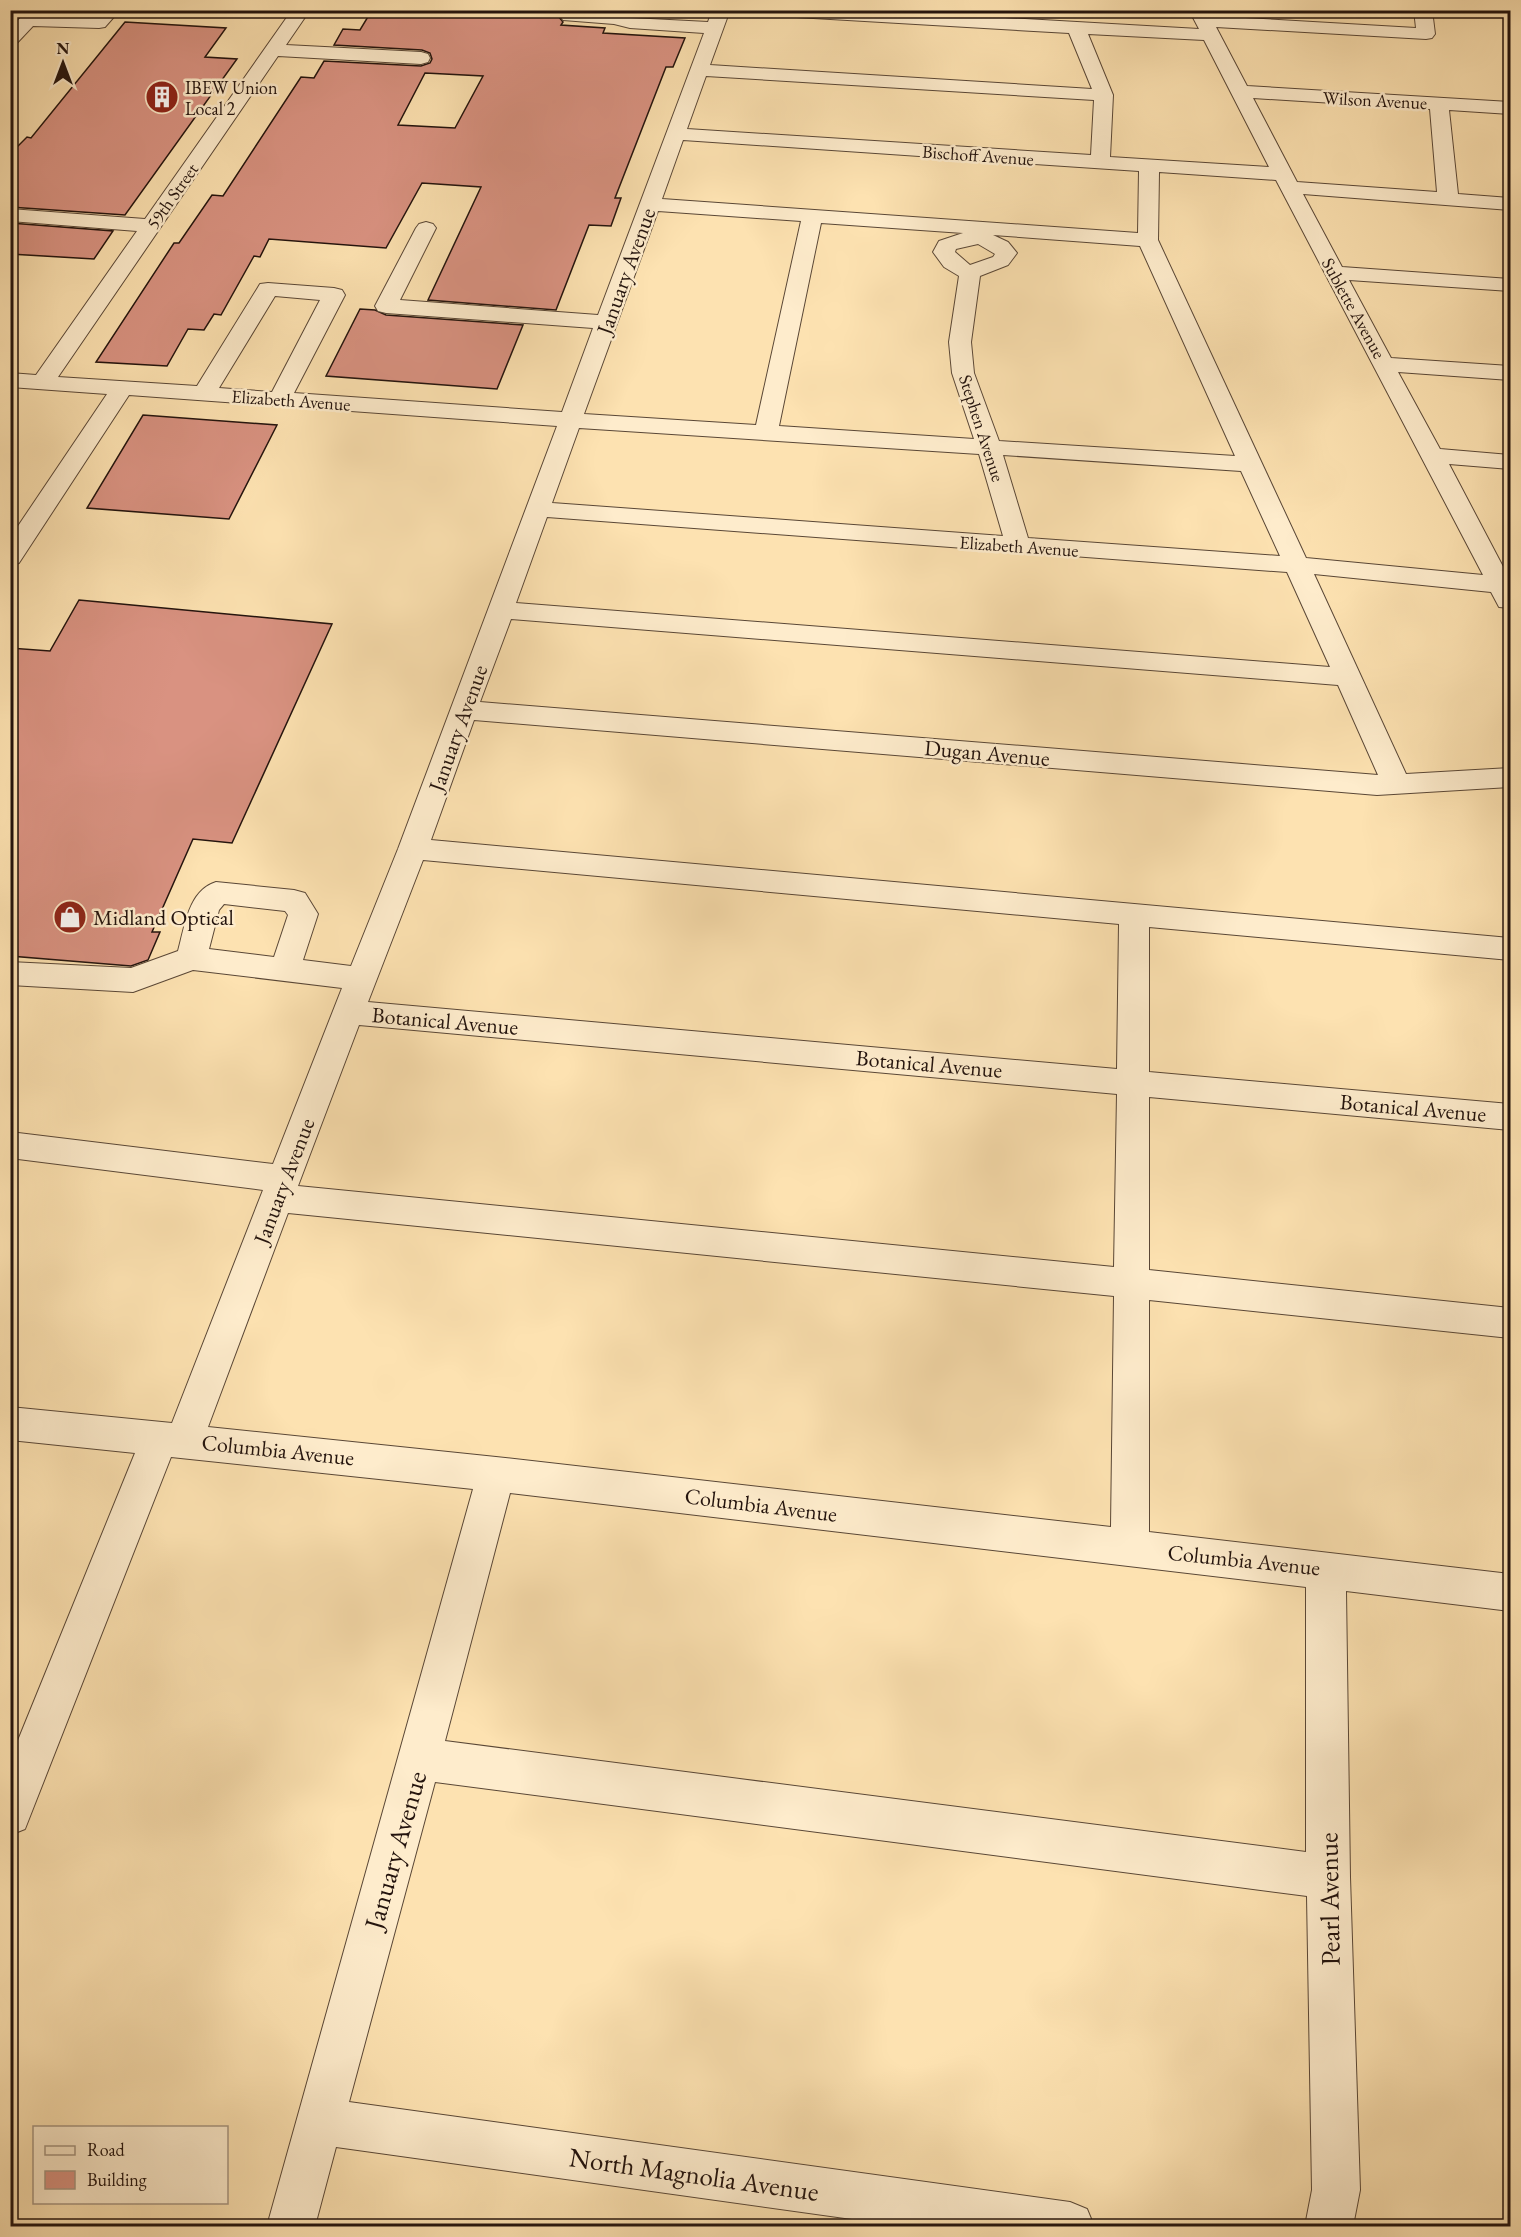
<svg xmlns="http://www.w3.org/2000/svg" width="1521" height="2237" viewBox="0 0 1521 2237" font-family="'EB Garamond',serif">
	<rect width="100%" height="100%" fill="#fde2b1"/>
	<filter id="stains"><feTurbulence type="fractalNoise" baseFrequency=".00333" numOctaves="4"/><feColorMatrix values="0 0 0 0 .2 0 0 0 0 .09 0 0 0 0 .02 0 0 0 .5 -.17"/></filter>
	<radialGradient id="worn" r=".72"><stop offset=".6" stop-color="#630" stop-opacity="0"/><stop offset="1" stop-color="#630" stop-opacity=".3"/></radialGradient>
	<!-- building -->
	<path fill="#d99281" stroke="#23130d" stroke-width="1.5" fill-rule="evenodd" d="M372,10H561L558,16L563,22L561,25L605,28L603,33L685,38L673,67H666L615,198H621L611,226L589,225L556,310L428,300L481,187L422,183L386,248L269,239L260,257L254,256L221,315L214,314L204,330L188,329L167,366L96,362L174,243H179L212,195L223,196L301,77L314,78L324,61L421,66L430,63L432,59L430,53L422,50L334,45L343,29L360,30ZM425,73L483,76L455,128L398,125Z
		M125,22L226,28L205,57L237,59L125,215L10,207V154L27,137L31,138Z
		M10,223L113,231L94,259L10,254Z
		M360,309L375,310L386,315L523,325L497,389L326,376Z
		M143,415L277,425L229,519L87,508Z
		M79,600L332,624L232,843L193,839L152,932H160L148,960L131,966L10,956V648L50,651Z"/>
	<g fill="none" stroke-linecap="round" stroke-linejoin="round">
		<defs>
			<path id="minor" d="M101,10H120L105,27L99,28L33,26L16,44L10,45V29L22,16L94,17Z
				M292,10H310L286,45L421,52L428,54L430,58L428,62L421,64L278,56L58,377L197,386L257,289L260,284L268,283L334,288L342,290L345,295L294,393L562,412L593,328L386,313L378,311L375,306L416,228L419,224L426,222L433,224L436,228L400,300L598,315L704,33L630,28L614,24L563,20L560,16L563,12L569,11L615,14L631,18L708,22L712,10H730L710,65L1092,89L1069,33L761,15L752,10H866L1199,29L1189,10H1207L1210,16L1416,28L1414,10H1432L1435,34L1432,38L1426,39L1216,27L1247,86L1510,102V114L1449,110L1458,194L1510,198V210L1303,194L1342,267L1510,279V291L1349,280L1391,358L1510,366V380L1398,372L1440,449L1510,455V469L1449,464L1510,580V608L1499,607L1491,592L1314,574L1406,774L1510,768V787L1377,795L474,720L431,840L1510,938V960L1149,927V1072L1510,1104V1130L1149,1097V1270L1510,1308V1338L1149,1300V1532L1510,1574V1611L1346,1591L1350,1877L1360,2190L1353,2226H1305L1312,2190L1307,1896L435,1782L349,2102L1070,2202L1087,2209L1094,2226H902L336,2147L315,2226H267L473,1489L171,1457L25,1829L10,1835V1760L135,1453L10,1440V1407L172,1423L263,1190L10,1158V1132L273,1164L342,988L193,970L133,992L10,985V962L131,968L178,951C185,926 188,891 216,882L294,890L305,893L318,914L303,960L351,966L398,849L557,426L129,395L19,563L10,566V538L107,394L10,387V373L36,375L137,231L10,221V209L145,219ZM1088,34L1204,40L1269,167L1110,157L1113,95ZM706,76L1094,100L1091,155L687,129ZM1253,98L1430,109L1437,192L1297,182ZM683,140L1139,171L1138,233L662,199ZM1159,172L1276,180L1483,575L1306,558L1158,240ZM658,211L801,221L756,425L584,414ZM821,223L963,233L939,241L933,252L944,267L959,276L949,342L952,373L974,439L779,426ZM993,235L1140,246L1235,456L999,441L974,373L971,342L980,276L1008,265L1017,253L1008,242ZM978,244L995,254L993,257L970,265L955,252L956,249ZM275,296L320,300L272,392L219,388ZM579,428L979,454L1003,536L552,503ZM1003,455L1241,471L1280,556L1028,538ZM547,517L1287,572L1330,667L516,603ZM511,619L1338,685L1378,775L480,702ZM423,860L1119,924L1117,1069L368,1002ZM224,904L285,911L288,915L274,957L209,949L219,910ZM359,1025L1117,1094L1114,1267L298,1186ZM288,1213L1114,1296L1111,1527L496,1457L208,1427ZM510,1493L1306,1587V1852L445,1741Z"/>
		</defs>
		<!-- minor casing -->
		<use href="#minor" stroke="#5a4736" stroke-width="2"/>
		<!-- minor -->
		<use href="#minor" fill="#feeccc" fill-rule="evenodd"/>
	</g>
	<!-- icons -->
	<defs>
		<symbol id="building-disc" viewBox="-11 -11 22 22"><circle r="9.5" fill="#8f2418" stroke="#feeccc"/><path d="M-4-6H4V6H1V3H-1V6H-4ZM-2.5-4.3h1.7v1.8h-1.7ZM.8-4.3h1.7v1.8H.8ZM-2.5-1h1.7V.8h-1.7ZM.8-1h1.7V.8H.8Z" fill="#fff"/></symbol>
		<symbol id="shop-disc" viewBox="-11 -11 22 22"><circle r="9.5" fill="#8f2418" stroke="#feeccc"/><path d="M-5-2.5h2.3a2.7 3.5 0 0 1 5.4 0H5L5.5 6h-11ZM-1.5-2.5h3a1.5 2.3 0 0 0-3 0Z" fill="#fff"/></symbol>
	</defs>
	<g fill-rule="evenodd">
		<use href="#building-disc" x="143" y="78" width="38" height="38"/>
		<use href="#shop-disc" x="51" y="898" width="38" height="38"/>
	</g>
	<g text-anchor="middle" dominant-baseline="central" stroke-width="5" stroke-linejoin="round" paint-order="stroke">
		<!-- far-poi labels -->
		<g font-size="18" fill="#23130d" stroke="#feeccc" text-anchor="start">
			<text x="185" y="87">IBEW Union<tspan x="185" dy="21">Local 2</tspan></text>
		</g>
		<!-- far-street labels -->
		<g font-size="18" fill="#23130d" stroke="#feeccc">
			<text transform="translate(1375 100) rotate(3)">Wilson Avenue</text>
			<text transform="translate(978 155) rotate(4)">Bischoff Avenue</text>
			<text transform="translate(172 196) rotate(-55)">59th Street</text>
			<text transform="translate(1354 308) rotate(61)">Sublette Avenue</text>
			<text transform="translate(291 400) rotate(4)">Elizabeth Avenue</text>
			<text transform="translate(982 428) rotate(72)">Stephen Avenue</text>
			<text transform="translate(1019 546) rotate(4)">Elizabeth Avenue</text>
		</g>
		<!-- street labels -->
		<g font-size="22" fill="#23130d" stroke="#feeccc">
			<text transform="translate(626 271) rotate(-70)">January Avenue</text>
			<text transform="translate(458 728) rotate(-70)">January Avenue</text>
			<text transform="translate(987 753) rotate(5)">Dugan Avenue</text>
			<text transform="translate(445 1021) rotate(5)">Botanical Avenue</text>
			<text transform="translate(929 1064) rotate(5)">Botanical Avenue</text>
			<text transform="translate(1413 1108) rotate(5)">Botanical Avenue</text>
			<text transform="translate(284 1181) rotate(-69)">January Avenue</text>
			<text transform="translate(278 1450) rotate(6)">Columbia Avenue</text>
			<text transform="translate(761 1505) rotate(7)">Columbia Avenue</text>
			<text transform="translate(1244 1560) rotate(6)">Columbia Avenue</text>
		</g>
		<!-- poi labels -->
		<g font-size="22" fill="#23130d" stroke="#feeccc" text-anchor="start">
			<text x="93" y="917">Midland Optical</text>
		</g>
		<!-- near-street labels -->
		<g font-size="27" fill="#23130d" stroke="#feeccc">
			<text transform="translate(395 1850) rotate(-74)">January Avenue</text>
			<text transform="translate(1329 1899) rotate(-91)">Pearl Avenue</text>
			<text transform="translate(694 2174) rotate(8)">North Magnolia Avenue</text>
		</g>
	</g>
	<!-- margin -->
	<rect width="1521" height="2237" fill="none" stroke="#fde2b1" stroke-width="36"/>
	<rect x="12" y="12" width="1497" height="2213" fill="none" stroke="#23130d" stroke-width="3"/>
	<rect x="18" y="18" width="1485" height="2201" fill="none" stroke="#23130d" stroke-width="1.5"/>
	<!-- legend -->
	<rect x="33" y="2126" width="195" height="78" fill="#feeccc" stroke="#a69580" stroke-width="1.5"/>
	<rect x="45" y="2146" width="30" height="9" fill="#feeccc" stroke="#a69580" stroke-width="1.5"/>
	<text x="87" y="2156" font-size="18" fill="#23130d">Road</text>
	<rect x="45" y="2171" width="30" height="18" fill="#d99281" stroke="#a69580" stroke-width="1.5"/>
	<text x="87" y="2186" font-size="18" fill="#23130d">Building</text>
	<!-- north arrow -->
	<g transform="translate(63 63)" stroke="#feeccc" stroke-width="4.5" paint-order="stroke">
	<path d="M0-4.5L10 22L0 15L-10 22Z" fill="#23130d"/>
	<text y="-9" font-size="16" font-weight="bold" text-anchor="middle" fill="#23130d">N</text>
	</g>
	<rect width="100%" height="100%" filter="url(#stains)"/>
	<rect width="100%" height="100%" fill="url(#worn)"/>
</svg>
